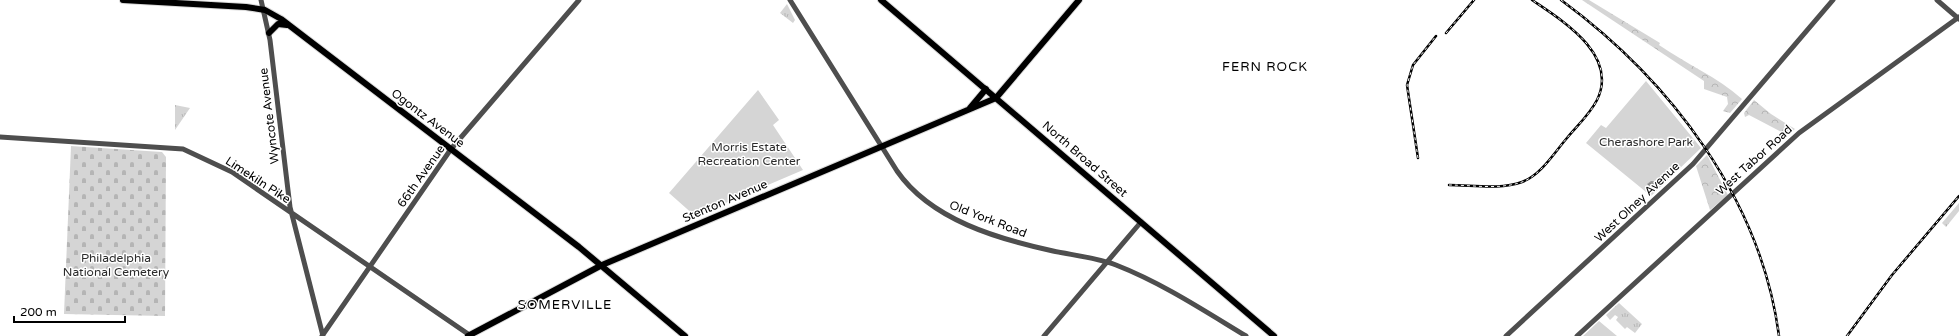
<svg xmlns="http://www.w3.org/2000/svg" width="1959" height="336" viewBox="0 0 1959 336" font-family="'Varela Round',sans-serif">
	<defs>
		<pattern id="grass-tufts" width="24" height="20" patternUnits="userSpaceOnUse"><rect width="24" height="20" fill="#d5d5d5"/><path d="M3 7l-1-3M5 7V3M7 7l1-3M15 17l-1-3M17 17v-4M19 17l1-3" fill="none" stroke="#b5b5b5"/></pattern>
		<pattern id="forest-crowns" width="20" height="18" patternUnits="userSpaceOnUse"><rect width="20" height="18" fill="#d5d5d5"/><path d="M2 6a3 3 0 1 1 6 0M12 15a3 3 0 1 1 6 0" fill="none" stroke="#b5b5b5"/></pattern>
		<pattern id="cemetery-stones" width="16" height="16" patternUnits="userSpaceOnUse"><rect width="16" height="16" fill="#d5d5d5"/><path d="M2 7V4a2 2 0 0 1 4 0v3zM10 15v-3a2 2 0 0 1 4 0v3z" fill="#b5b5b5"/></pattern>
		<pattern id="water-waves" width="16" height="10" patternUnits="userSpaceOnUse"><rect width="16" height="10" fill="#9c9c9c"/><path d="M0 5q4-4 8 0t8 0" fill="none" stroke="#7d7d7d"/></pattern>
	</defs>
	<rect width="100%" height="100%" fill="#fff"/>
	<!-- grass -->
	<path fill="url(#grass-tufts)" d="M787,4L795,20L793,23L780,13Z
		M175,105L190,108L175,130Z
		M1959,203V211L1946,227L1942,223Z
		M1619,303L1642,324L1635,333L1627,327L1625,329L1616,320L1618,317L1615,315L1610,320L1606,315Z"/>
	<!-- forest -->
	<path fill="url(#forest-crowns)" d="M1582,0H1589L1660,43L1659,45C1686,64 1718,77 1742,99L1730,113L1723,111L1728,104L1727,97L1704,89V81Z
		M1754,100L1771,114L1795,129L1787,135L1749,115L1745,117L1744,113Z
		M1707,155L1728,195L1710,210L1696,166Z"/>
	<!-- cemetery -->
	<path fill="url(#cemetery-stones)" d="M71,146L162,152L166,157L165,316L64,314Z"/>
	<!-- park -->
	<path fill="#d5d5d5" d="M1646,81L1701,148L1651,196L1586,143L1601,125L1606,128Z
		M758,90L779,120L773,125L803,170L695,216L669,193Z
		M1599,321L1617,336H1583Z"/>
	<!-- water -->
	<path fill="url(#water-waves)" d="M1659,178L1663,182L1654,191L1647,184L1651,181H1656Z"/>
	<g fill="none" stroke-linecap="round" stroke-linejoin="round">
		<defs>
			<path id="major" d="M123,0L246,7L265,10L281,19L579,247L685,336
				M881,0L1274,336
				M269,33L278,24L287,25
				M970,108L986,89
				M468,336L602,265L996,98L1079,0"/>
		</defs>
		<!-- major casing -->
		<use href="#major" stroke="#dbdbdb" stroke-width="8"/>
		<!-- minor -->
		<path stroke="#4e4e4e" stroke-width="5" d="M261,0L270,40L290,207L323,336
			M790,0L897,171C931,220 998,239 1053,251C1072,255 1098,258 1116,265C1162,283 1203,310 1246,336
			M1937,0L1959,19
			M0,137L183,149L232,172L471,336
			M322,336L451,149L579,0
			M1044,336L1141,222
			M1506,336L1693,164L1833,0
			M1577,336L1799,133L1959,17"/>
		<!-- major -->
		<use href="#major" stroke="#000" stroke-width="6"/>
		<defs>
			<path id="rail" d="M1561,0C1670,80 1761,199 1779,336
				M1446,33L1474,0
				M1418,158L1407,85L1413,65L1436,36
				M1449,185C1472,185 1500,190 1522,182C1541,175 1554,153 1567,138C1577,126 1590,114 1597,100C1619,55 1563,21 1532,0
				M1847,336L1892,275L1959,196"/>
		</defs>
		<!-- rail casing -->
		<use href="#rail" stroke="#000" stroke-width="2.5"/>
		<!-- rail -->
		<use href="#rail" stroke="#fff" stroke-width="1" stroke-dasharray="3" stroke-linecap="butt"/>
	</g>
	<g text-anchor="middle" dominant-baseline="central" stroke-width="3" stroke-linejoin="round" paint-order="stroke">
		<!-- street labels -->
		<g font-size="12" fill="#000" stroke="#fff">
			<text transform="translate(269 116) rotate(-97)">Wyncote Avenue</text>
			<text transform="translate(428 118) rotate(37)">Ogontz Avenue</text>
			<text transform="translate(1085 159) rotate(41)">North Broad Street</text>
			<text transform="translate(1754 160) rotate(-42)">West Tabor Road</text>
			<text transform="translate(421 176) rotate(-55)">66th Avenue</text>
			<text transform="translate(258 180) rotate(33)">Limekiln Pike</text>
			<text transform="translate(725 201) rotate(-23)">Stenton Avenue</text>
			<text transform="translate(1637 202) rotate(-43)">West Olney Avenue</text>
			<text transform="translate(988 219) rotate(21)">Old York Road</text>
		</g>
		<!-- park labels -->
		<g font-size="12" fill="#2c2c2c" stroke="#fff">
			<text x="1646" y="142">Cherashore Park</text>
			<text x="749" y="147">Morris Estate<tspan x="749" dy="14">Recreation Center</tspan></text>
			<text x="116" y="258">Philadelphia<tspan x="116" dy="14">National Cemetery</tspan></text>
		</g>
		<!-- neighbourhood labels -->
		<g font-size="13" letter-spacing="1" fill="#000" stroke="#fff">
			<text x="1265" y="67">FERN ROCK</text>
			<text x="565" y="305">SOMERVILLE</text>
		</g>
	</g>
	<!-- scale -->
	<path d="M14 316v6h111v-6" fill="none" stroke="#000000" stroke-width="2"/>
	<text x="20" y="316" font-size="12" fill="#000000" stroke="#ffffff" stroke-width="3" paint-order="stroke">200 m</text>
</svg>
